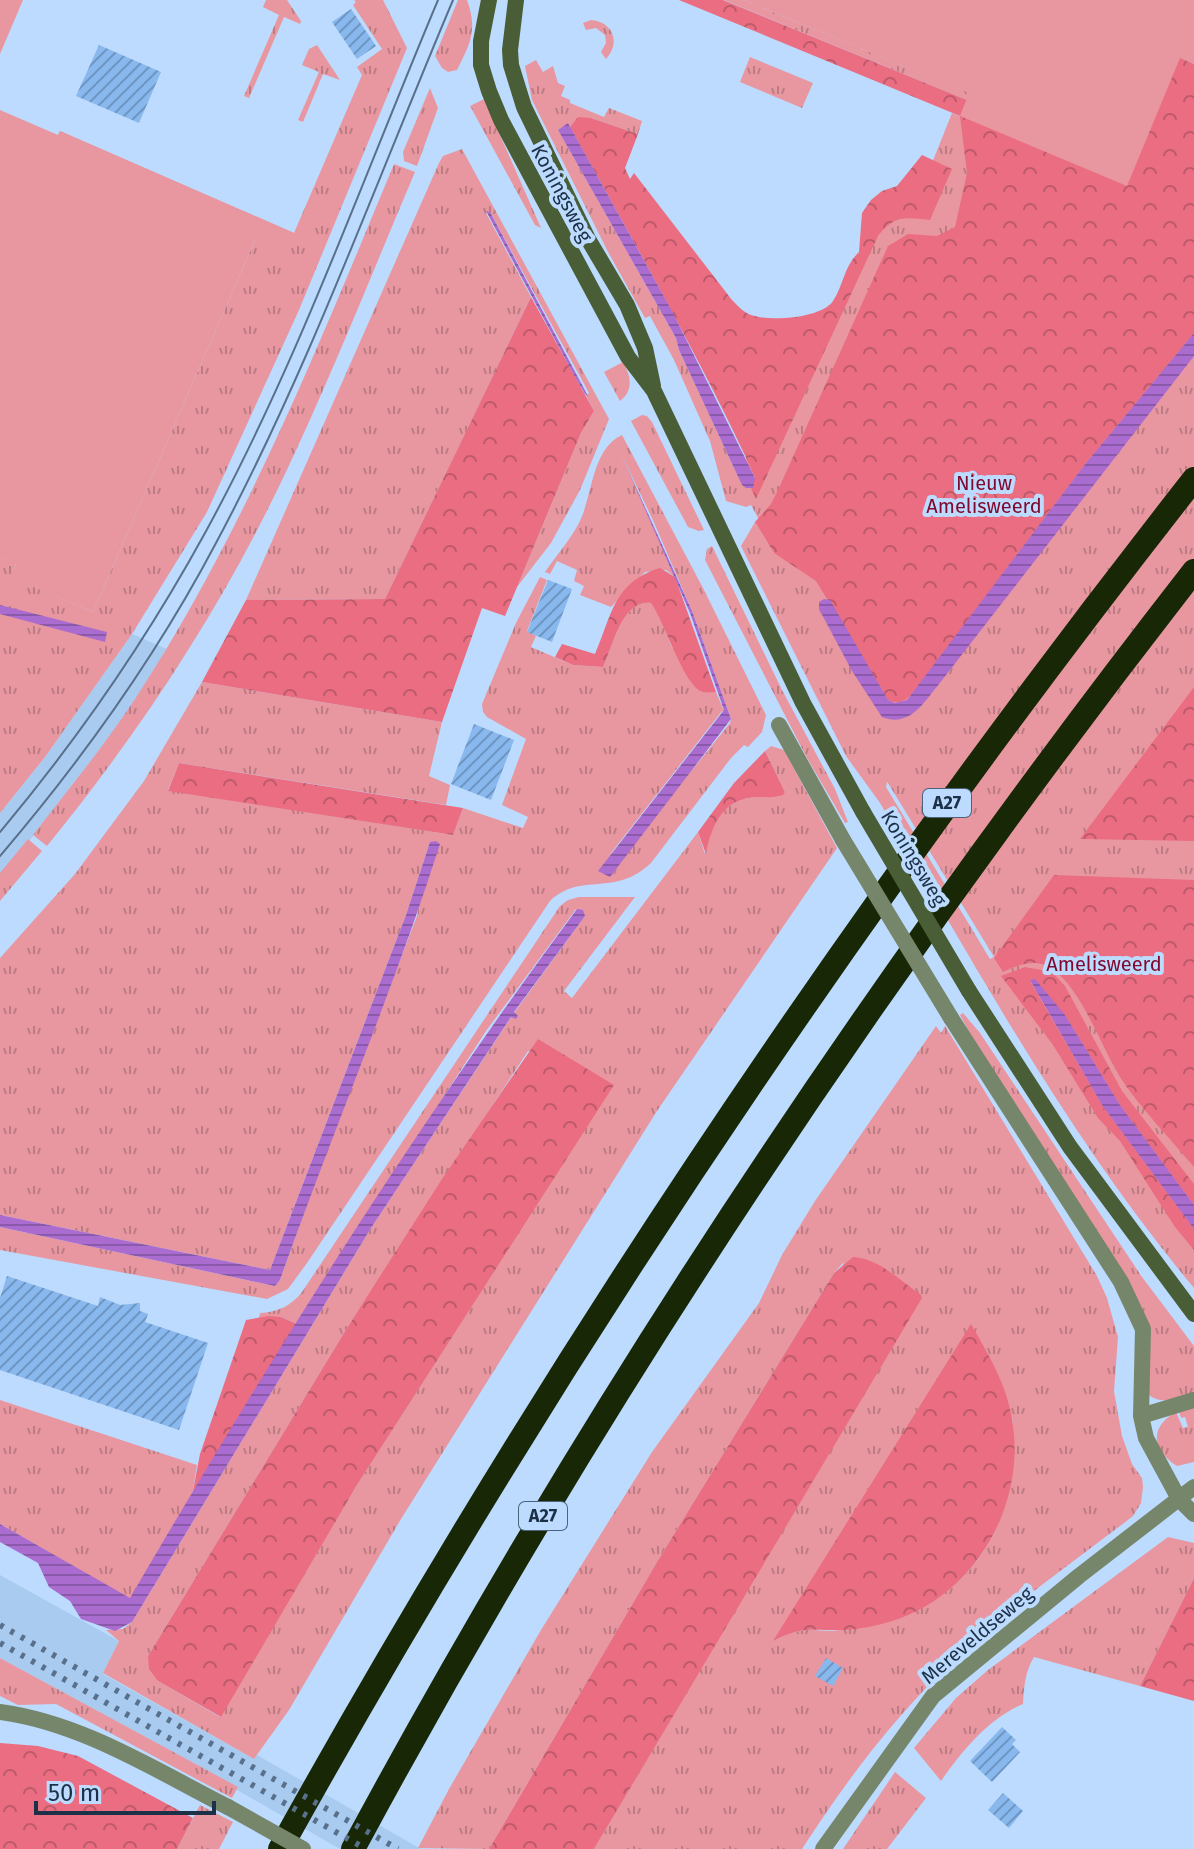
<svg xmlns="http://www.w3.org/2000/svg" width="1194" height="1849" viewBox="0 0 1194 1849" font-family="'Fira Sans',sans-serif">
	<defs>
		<pattern id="grass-tufts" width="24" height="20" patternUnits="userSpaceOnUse" patternTransform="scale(2)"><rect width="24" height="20" fill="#e897a0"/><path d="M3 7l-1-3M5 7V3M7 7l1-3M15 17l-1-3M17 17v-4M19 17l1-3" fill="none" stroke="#bb7c84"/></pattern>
		<pattern id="forest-crowns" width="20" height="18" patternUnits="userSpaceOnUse" patternTransform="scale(2)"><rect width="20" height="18" fill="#ea6d81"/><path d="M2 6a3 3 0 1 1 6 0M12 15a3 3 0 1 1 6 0" fill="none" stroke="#bd5a6b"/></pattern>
		<pattern id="water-rules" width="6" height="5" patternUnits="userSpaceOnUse" patternTransform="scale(2)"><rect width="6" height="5" fill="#aa6cce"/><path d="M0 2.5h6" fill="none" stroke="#8a59a9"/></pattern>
		<pattern id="building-hatch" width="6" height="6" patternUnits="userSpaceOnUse" patternTransform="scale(2)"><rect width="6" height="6" fill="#88b8ee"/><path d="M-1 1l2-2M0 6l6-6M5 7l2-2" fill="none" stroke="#6e96c3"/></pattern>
	</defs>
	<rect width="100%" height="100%" fill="#bcdbfe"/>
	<!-- built -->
	<path fill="#aacbf0" d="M132,634L169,650L84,774L0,876V813L45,757Z
		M0,1575L119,1641L103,1674L254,1759L257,1755L421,1849H340L237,1790V1787L0,1658Z"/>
	<!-- grass -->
	<path fill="url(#grass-tufts)" fill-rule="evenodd" d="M266,0H287L301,21L300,24L284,17L249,98L244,96L279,15L263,7Z
		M354,0H383L407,48L299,310L207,512L132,634L45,757L0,813V557L16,563L11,577L93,612L255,240L51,150L60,131L294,233L362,75L357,67L382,49L353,5L356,2Z
		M458,0H467C478,30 470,44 457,70L448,72L442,68L435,56Z
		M724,0H743L970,93L967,100Z
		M591,20C613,22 621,42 606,59L601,52L606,43L605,35L596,28L586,30L583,23Z
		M317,45L340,80L323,74L303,122L298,120L319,72L302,65L309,49Z
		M750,57L813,83L802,108L740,82Z
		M536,60L543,72L553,66L558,83L565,86L561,96L570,100V103L604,117L609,108L642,121L638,134L591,118H578L570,127L569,124L558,130L676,338L679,350L737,474L887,218L914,208L952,113L1127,185L1194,64V1288C1070,1140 977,969 880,803L846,756L741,546L755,522L774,553H777L751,505L746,507L726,501L710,441L674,360L650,316L645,318L608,252L532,100L525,66ZM887,782L888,783L994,957L990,959L886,787Z
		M430,88L438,108L417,166L404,161L403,152Z
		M484,99L541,228L535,225L470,106Z
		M462,149L609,419L580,490L551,543L517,587L581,433L594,411L585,394L586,396L589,393L490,212L486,213L531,297L385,599L246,600L439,163L443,156Z
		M394,164L415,172C372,273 332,375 285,474C222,607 140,732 47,846L33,835C68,790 104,746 135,699C244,532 318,347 394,164Z
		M623,362C631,376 634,390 620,401L604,372Z
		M642,415L647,416L652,422L704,530L699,531L688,527L631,421Z
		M622,435L703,588L766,715L762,732L748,747L744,745L731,758L651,863C614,898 582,871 550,901L307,1263L288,1289L267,1299L0,1250V1227L275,1286L280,1280L320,1168L417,916L430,842L406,915L270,1270L0,1215V958L75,874L144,781L202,682L442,722L429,776L450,785L446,805L179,763L168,790L453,835L463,808L523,828L528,817L502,805L526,739L487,717L483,712L482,704L516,623L540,577L547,580L527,631L536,636L531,647L573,665L603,667C613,645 622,599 651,603L661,617L671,645L703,692H716L725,713L722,711L608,857L693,769L730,723L731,719L692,611L652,518L621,454L675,577L666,570L645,572L611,607L580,595L584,586L574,581L577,570L557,561L550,574L545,572C556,556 571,539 580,521C593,493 592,449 622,435Z
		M712,546L782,690L835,789L848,822L845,823L807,758L705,560L707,549Z
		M771,746L784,750L837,848L657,1111L401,1519L289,1710L254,1759L103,1673L119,1641L106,1630L123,1629L132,1622L371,1228L512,1016L516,1019L514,1013L585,916L576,909L486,1031L297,1324L281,1317L259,1318L260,1313C278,1312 291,1306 302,1292L560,906L568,900L579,897H635L564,991L572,998L698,832L705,854C711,824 721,801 755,797C767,796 773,798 785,792L765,751ZM528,1051L613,1085L357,1485L220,1717L158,1681L148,1656L347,1328Z
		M28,839L42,851L0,901V873Z
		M963,1013L980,1033L1142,1277L1194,1346V1393C1179,1397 1162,1406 1149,1395L1147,1332L968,1030L960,1015Z
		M936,1026L941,1033L945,1026L1097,1276L1107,1298L1118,1337L1114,1391L1122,1436L1132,1464L1142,1478L1143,1487L1141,1503L1133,1516C1074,1562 1010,1605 956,1658C894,1717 848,1778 802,1849H594L669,1722L844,1262L834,1273L657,1562L489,1849L418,1848L449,1789L541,1630L652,1452L759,1303L782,1255L815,1201ZM1012,1417C1022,1491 993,1569 924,1606C908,1615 866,1625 847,1629C817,1635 809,1622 775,1640Z
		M0,1400L197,1465L192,1496L130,1599L0,1524Z
		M1194,1406V1462L1177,1466C1154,1452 1147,1428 1176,1412L1183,1428L1188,1427L1185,1417L1181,1418L1179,1411Z
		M1168,1537L1194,1543V1578L1140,1686L1034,1657C1025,1672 1024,1686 1023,1704C988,1719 963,1750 941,1781L914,1748L956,1698L988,1670Z
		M0,1658L238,1787L232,1798L56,1704L18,1705L0,1696Z
		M895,1772L926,1798L887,1849H843Z
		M200,1805L233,1822L219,1849H177Z"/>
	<!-- forest -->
	<path fill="url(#forest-crowns)" d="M679,0H723L967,100L961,116L1180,57L1194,64V333L1086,463L922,681C912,693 905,708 888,700L816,581L774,553L755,522L771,504L778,490L888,246L908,234L937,236L955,227L967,173L960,116Z
		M578,117L591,118L638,134L625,168L630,179L634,173L732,300C738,306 743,312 751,315C770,322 822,318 833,301C844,284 844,266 859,252L862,213L871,200L882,191L897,186L922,155L952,169L930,220C904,218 896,214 878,236L756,499L751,488L755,477C700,357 634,243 570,127Z
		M531,297L594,411L581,433L505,616L482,608L442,722L202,682L246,600L385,599Z
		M660,568L675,577L716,692C712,692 708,693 703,692C684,687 665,622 651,603C622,599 613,646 603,667L573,665L555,657L562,644L595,654C612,616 613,582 660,568Z
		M1194,687V841L1080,839Z
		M765,751L785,792L783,795C773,798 768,797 758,797C723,798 711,825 706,854L698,832L734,783Z
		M179,763L463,808L453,835L168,791Z
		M1054,875L1194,880V1167C1172,1141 1147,1115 1126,1086C1103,1054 1085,994 1055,971C1038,957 1020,964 1003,972L994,958Z
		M1025,967L1052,972L1065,986L1122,1091L1194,1184V1205L1120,1105L1065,1015L1030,981L1102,1105L1194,1229V1250L1175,1227L1120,1141L1098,1118L1053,1045L1001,976Z
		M538,1039L614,1085L357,1485L221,1717L158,1681L149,1669L148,1656L347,1328L442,1179Z
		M853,1257C878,1258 901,1281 921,1295L922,1298L594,1849H489L657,1562L834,1273Z
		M268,1316L281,1317L297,1324L192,1496L200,1454L246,1320Z
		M971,1324C988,1354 1007,1385 1012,1419C1027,1504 976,1595 892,1621C876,1626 860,1629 844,1630C812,1631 804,1625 773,1641Z
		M1194,1578V1701L1140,1686Z
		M0,1743L38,1746L78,1756L193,1818L177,1849H0Z"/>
	<!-- pitch -->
	<path fill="#e897a0" d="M0,0H23L0,54Z
		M743,0H1194V64L1180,58L1127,186L960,116L969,93Z
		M0,110L58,135L60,131L294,233L255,240L93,612L10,577L16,564L0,557Z"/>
	<!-- water -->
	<path fill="url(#water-rules)" d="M568,123L673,313L755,478L753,488H746L742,485L679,350L676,338L558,130Z
		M486,211L490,212L588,396L585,394L575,377Z
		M1194,333V356L939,684C924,702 910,728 882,717L852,671L819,609V602L824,599L830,600L888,700L895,703L907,700L1086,463Z
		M621,454L692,611L731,719L610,877L598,871L724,710L690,613Z
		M0,605L107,632L105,642L0,614Z
		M436,841L440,844C393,992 331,1135 280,1280L275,1286L0,1227V1215L270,1270L406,915L430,842Z
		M577,909L583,910L585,916L514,1012L518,1016L516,1019L511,1017L371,1228L132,1622L115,1631L81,1619L70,1601L49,1587L38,1563L0,1542V1524L130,1598C267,1363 414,1128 577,909Z
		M1035,979L1065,1015L1120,1105L1194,1205V1229L1102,1105L1030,980Z"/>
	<!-- building -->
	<path fill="url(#building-hatch)" d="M351,9L376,46L357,59L332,22Z
		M99,45L161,72L139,123L76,96Z
		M548,580L572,589L552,642L527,632Z
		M474,724L514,740L491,800L451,784Z
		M7,1276L98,1306L100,1297L120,1305L140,1303V1311L148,1314L145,1322L208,1343L179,1430L0,1370V1298Z
		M826,1658L843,1668L833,1686L815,1676Z
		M1002,1727L1016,1740L1012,1744L1020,1752L992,1782L970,1761Z
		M1003,1793L1023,1811L1009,1828L988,1810Z"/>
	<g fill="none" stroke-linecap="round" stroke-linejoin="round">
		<!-- minor -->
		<path stroke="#76866b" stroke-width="16" d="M779,725L843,840
			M951,1018L1121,1282L1143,1329L1141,1416L1146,1438L1179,1499L1194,1514
			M1141,1416L1194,1400
			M0,1712C82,1723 155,1770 228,1807
			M823,1849L933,1696L1079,1576L1194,1487"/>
		<!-- secondary -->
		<path stroke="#495e37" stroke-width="16" d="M489,0L481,41V65L489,91L501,120L628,357L654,391L803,703L863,812
			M516,0L510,50L511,65L524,107L588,239L627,305L645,348L653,386
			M969,991L1070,1147L1194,1314"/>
		<!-- motorway -->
		<path stroke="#182807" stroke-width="24" d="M280,1849C547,1368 854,912 1194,479
			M353,1849C595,1399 880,974 1194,571"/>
		<!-- tram -->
		<path stroke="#58708b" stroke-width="2" d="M0,832C78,739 147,639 205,533C298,363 363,178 438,0
			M0,856C82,760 157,655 216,543C309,369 376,182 453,0"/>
		<!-- rail -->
		<path stroke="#58708b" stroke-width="6" stroke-dasharray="4 8" stroke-linecap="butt" d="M0,1625L398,1849
			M0,1643L366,1849"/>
		<!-- minor-bridge -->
		<path stroke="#76866b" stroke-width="16" d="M843,840L951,1018
			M228,1807L303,1849"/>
		<!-- secondary-bridge -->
		<path stroke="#495e37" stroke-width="16" d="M863,812L969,991"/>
	</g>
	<g text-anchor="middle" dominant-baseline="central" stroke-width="8" stroke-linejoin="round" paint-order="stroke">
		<!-- shield labels -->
		<g fill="#bcdbfe" stroke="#4c637e" stroke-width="2">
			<rect x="923" y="789" width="48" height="28" rx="6"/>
			<rect x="519" y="1502" width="48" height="28" rx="6"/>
		</g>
		<g font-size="18" font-weight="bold" fill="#1c3047">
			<text x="947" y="803">A27</text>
			<text x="543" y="1516">A27</text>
		</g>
		<!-- street labels -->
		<g font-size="20" fill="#1c3047" stroke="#bcdbfe">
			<text transform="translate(562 193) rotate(62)">Koningsweg</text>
			<text transform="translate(914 858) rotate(59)">Koningsweg</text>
			<text transform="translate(977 1635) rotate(-40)">Mereveldseweg</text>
		</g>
		<!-- park labels -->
		<g font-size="20" fill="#800a2e" stroke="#bcdbfe">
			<text x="984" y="483">Nieuw<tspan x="984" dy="23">Amelisweerd</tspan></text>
			<text x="1104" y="964">Amelisweerd</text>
		</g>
	</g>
	<!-- scale -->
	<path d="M36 1801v12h178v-12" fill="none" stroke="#1c3047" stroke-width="4"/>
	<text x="48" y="1801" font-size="24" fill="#1c3047" stroke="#bcdbfe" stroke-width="6" paint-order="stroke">50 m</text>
</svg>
